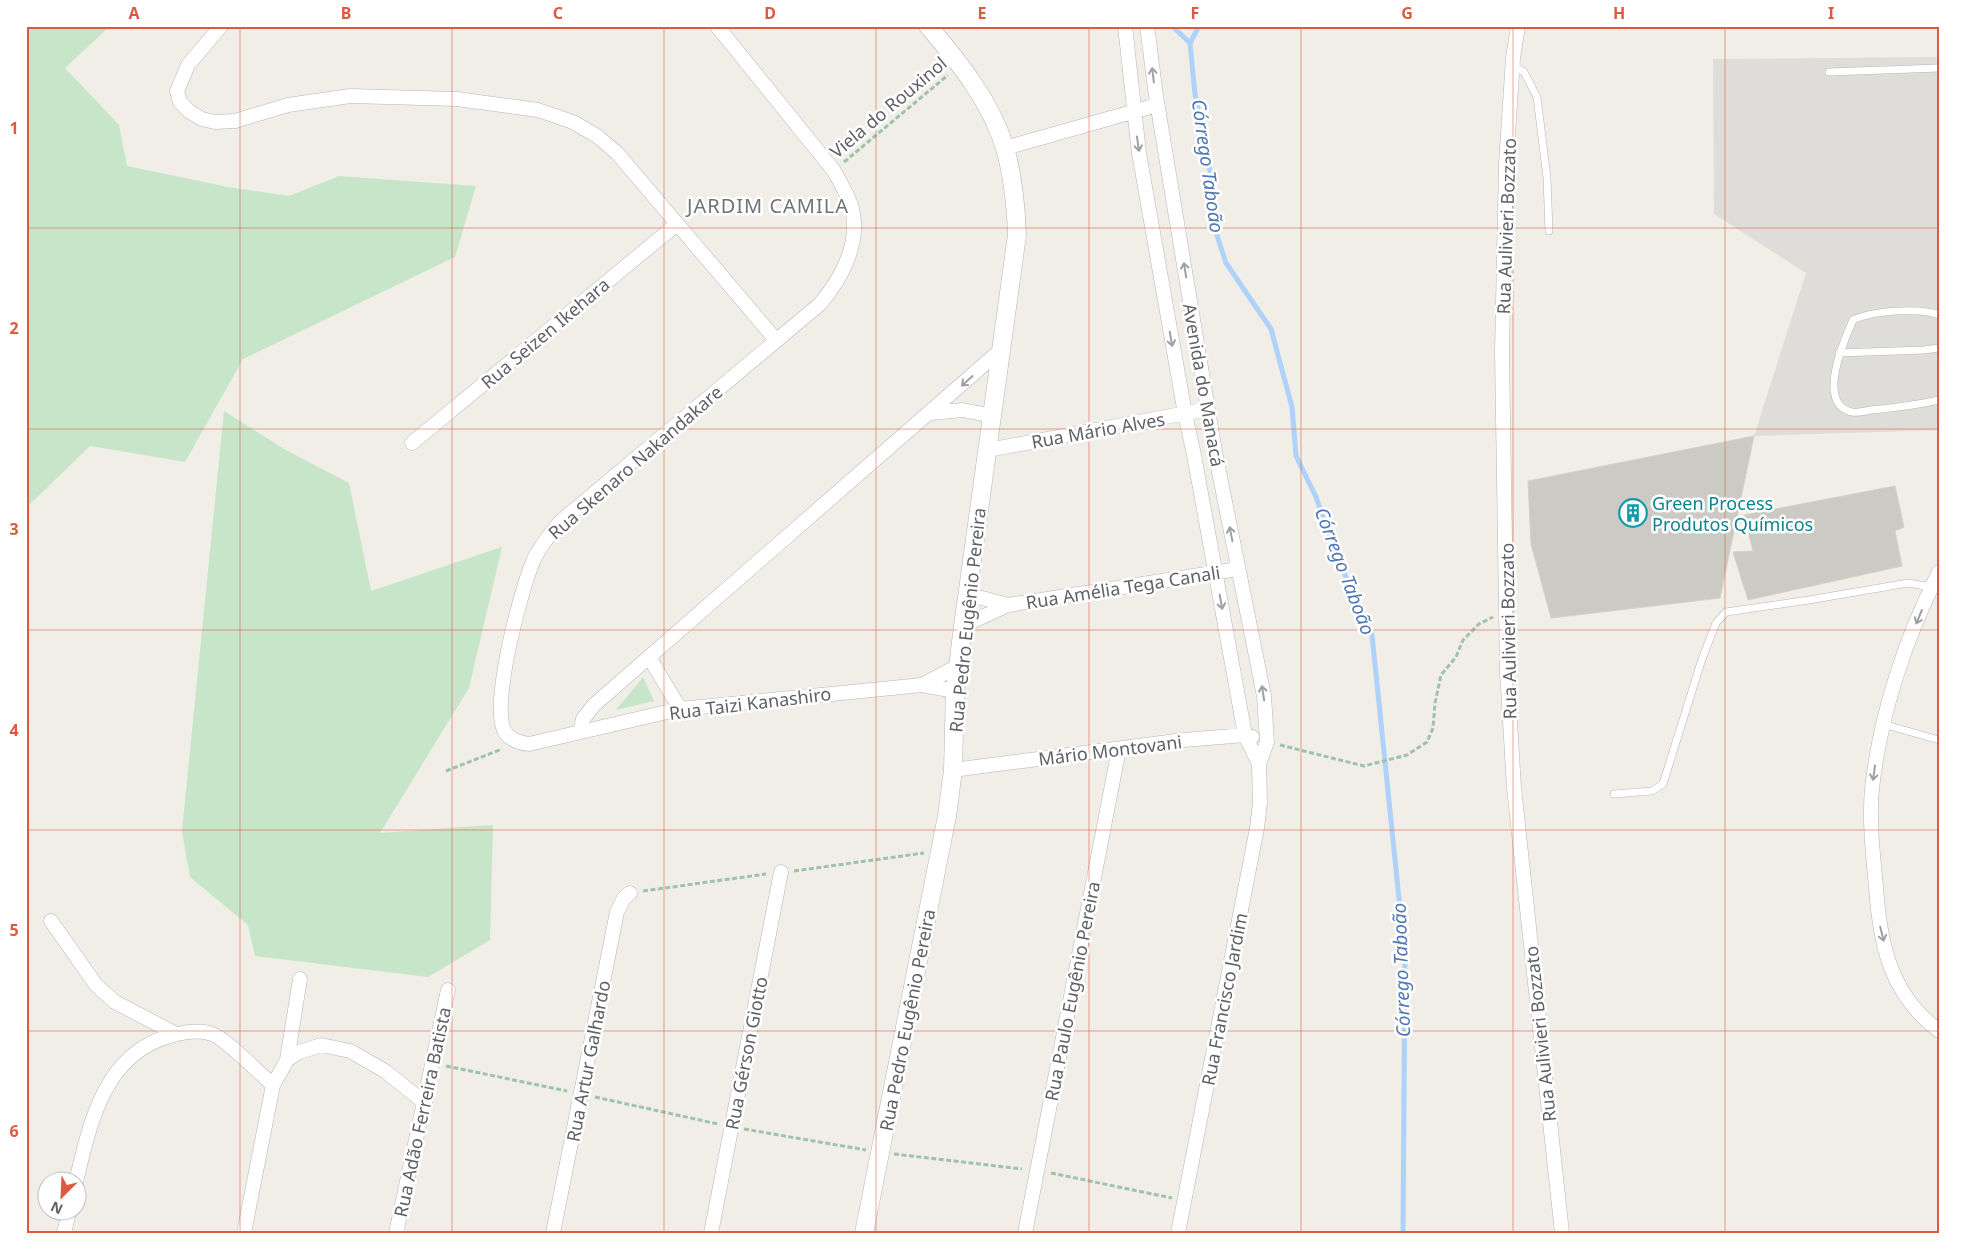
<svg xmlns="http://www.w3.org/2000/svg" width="1965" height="1259" viewBox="0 0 1965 1259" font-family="'Noto Sans',sans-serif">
	<rect width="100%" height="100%" fill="#f0eee7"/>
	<!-- industrial -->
	<path fill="#dfddd9" d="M1939,57V430L1754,436L1806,273L1714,214L1713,59Z"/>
	<!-- green -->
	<path fill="#c6e5c9" d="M26,26H110L65,68L119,125L127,166L228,187L289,196L339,176L476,186L455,257L243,359L185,462L90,446L26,508Z
		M224,411L284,449L349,483L371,591L502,547L469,688L380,833L493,825L490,940L428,977L255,956L248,925L190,877L182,831Z
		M643,677L654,701L616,710Z"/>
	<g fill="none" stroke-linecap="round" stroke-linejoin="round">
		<!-- stream -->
		<path stroke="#aed2f9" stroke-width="5" d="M1172,26L1190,43
			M1199,26L1190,43L1195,94L1211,176L1212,220L1226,263L1271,329L1292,407L1296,456L1316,497L1337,557L1372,635L1405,957L1403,1233"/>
	</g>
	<!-- building -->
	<path fill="#cbcac4" stroke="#d4d1c6" d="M1754,436L1720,598L1551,618L1531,544L1528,481Z
		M1895,486L1904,527L1895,531L1902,566L1748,600L1733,552L1753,551L1744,515Z"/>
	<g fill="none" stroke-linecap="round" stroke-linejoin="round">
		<defs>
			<path id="service" d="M1513,65L1524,72L1537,97L1547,178L1549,231
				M1829,72L1939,68
				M1939,315C1920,307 1872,311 1853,320C1845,338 1815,405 1852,412C1857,413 1865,411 1871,410C1894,408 1916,405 1939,400
				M1839,353L1924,350L1939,348
				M1883,724L1939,740
				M1614,794L1652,791L1663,784L1702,659L1716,623L1726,612L1809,600L1908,583L1931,587"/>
			<path id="minor" d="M221,26L188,65L177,91L180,102L190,112L202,119L215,122L235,121L288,105L350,96L457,99L538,110L573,122L597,136L617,153L776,340
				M717,26L834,171C840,182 847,193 851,205C862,241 842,278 820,304L560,522C550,534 541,545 534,559C521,589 491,702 504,730C509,740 519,743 529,744L680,709L922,685L955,691
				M1125,26L1139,153L1185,414L1194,455L1245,735L1259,764L1260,803L1257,828L1178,1233
				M1147,26L1156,96L1215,452L1264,696L1267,742L1259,764
				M1518,26L1513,58L1506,164L1502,352L1507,671L1514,788L1562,1233
				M1005,148L1157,105
				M930,413L963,410L993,416
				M412,443L677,224
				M988,450L1208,409
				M1939,572C1905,639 1880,715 1872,789C1869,821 1873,855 1876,887C1880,945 1890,994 1939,1031
				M967,594L1008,605
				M963,626L1008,605L1238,569
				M649,657L680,709
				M922,685L958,666
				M580,732L583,719L594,705L1003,348
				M953,770L1184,740L1245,735L1252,737
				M51,921L96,985L115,1002L176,1034
				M287,1060L300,979
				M76,1182C90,1123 104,1054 170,1036C184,1032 199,1029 212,1034C225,1038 260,1074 273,1085
				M64,1233L69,1212
				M244,1233L273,1085L287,1060L297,1053L321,1045L350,1051L385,1071L425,1103
				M396,1233L448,990
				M553,1233L617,912L624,898L630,893
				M711,1233L781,872
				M1025,1233L1119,749"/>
			<path id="tertiary" d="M864,1233L947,816L953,770L955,691L963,626L1017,235C1016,207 1013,176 1005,148C991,102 959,62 928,26"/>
		</defs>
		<!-- service casing -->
		<use href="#service" stroke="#b4b6bb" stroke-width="8"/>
		<!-- minor casing -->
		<use href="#minor" stroke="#b4b6bb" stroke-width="15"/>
		<!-- tertiary casing -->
		<use href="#tertiary" stroke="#b4b6bb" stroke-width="19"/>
		<!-- path -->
		<path stroke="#9ec3ac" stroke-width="3" stroke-dasharray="5 2.5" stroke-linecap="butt" d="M844,162L948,75
			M1280,745L1364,766L1407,755L1427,742L1433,728L1435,703L1441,675L1456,657L1463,640L1479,624L1493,617
			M446,771L502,749
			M794,871L924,853
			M643,891L766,874
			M446,1066L567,1091
			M595,1097L718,1124
			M744,1129L866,1150
			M894,1154L1022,1169
			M1051,1173L1172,1198"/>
		<!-- service -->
		<use href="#service" stroke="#fff" stroke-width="7"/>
		<!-- minor -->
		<use href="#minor" stroke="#fff" stroke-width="14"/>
		<!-- tertiary -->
		<use href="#tertiary" stroke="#fff" stroke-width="18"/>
	</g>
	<!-- one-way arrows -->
	<defs><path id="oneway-shaft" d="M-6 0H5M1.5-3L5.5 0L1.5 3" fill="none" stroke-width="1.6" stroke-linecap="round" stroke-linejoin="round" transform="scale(1.25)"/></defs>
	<g stroke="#9fa0a3">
		<use href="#oneway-shaft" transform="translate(1153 75) rotate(-97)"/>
		<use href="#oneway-shaft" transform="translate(1138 144) rotate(82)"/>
		<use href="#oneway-shaft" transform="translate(1185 270) rotate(-99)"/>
		<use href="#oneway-shaft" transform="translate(1171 339) rotate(80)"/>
		<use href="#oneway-shaft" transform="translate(967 381) rotate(138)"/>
		<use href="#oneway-shaft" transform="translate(1231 534) rotate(-101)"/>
		<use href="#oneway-shaft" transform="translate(1221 602) rotate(80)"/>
		<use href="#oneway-shaft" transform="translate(1919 617) rotate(112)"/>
		<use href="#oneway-shaft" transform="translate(1263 693) rotate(-99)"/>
		<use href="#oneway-shaft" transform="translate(1874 773) rotate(98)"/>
		<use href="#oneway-shaft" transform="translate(1882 934) rotate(76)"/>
	</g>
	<!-- grid -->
	<path fill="none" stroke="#dd5a40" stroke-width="1" stroke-opacity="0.55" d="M240,26V1233M452,26V1233M664,26V1233M876,26V1233M1089,26V1233M1301,26V1233M1513,26V1233M1725,26V1233M26,228H1939M26,429H1939M26,630H1939M26,830H1939M26,1031H1939"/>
	<!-- icons -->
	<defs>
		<symbol id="building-ring" viewBox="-11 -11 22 22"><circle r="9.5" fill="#fff" stroke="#0f9aa8" stroke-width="1.5"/><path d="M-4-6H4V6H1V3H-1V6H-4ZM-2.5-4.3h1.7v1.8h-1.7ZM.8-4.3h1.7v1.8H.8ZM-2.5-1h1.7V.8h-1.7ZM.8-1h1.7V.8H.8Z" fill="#0f9aa8"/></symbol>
	</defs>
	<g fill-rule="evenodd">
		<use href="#building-ring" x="1617" y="497" width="32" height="32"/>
	</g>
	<g text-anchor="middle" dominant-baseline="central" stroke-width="5" stroke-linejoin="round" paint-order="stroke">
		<!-- street labels -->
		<g font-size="18" fill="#5f6166" stroke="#fff">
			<text transform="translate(888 107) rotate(-40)">Viela do Rouxinol</text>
			<text transform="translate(1506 226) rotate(-88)">Rua Aulivieri Bozzato</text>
			<text transform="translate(545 333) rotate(-40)">Rua Seizen Ikehara</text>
			<text transform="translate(1204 385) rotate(80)">Avenida do Manacá</text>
			<text transform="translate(1098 430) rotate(-10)">Rua Mário Alves</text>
			<text transform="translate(635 462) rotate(-41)">Rua Skenaro Nakandakare</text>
			<text transform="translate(1123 587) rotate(-9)">Rua Amélia Tega Canali</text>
			<text transform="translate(967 620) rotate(-84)">Rua Pedro Eugênio Pereira</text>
			<text transform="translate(1508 631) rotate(-91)">Rua Aulivieri Bozzato</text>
			<text transform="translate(750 703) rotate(-7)">Rua Taizi Kanashiro</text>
			<text transform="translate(1110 750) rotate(-7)">Mário Montovani</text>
			<text transform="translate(1072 991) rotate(-79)">Rua Paulo Eugênio Pereira</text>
			<text transform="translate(1224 999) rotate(-79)">Rua Francisco Jardim</text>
			<text transform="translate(907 1020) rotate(-79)">Rua Pedro Eugênio Pereira</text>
			<text transform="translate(1540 1034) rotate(-96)">Rua Aulivieri Bozzato</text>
			<text transform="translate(746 1053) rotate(-79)">Rua Gérson Giotto</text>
			<text transform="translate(588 1061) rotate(-79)">Rua Artur Galhardo</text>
			<text transform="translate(422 1112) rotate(-78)">Rua Adão Ferreira Batista</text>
		</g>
		<!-- culture labels -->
		<g font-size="18" fill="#0d838f" stroke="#fff" text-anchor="start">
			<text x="1652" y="503">Green Process<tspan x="1652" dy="21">Produtos Químicos</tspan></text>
		</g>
		<!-- water labels -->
		<g font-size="19" font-style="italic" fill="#4e77b3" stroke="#fff">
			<text transform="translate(1208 166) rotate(82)">Córrego Taboão</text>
			<text transform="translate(1345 571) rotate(69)">Córrego Taboão</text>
			<text transform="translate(1401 970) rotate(-92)">Córrego Taboão</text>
		</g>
		<!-- quarter labels -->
		<g font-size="20" letter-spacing="1" fill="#707378" stroke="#fff">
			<text x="768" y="205">JARDIM CAMILA</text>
		</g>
	</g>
	<!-- border -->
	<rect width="1965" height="1259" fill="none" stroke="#ffffff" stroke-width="55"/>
	<!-- north arrow -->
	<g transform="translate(62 1196) rotate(204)"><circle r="24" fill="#ffffff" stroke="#bfc0c2"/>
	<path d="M0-4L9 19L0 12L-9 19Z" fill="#dd5a40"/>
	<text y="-8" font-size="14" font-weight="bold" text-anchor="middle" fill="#5f6166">N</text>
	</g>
	<rect x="28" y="28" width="1910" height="1204" fill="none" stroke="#dd5a40" stroke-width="2"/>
	<g font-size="16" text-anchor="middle" font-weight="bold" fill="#dd5a40">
		<text x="134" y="19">A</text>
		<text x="346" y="19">B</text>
		<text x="558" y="19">C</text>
		<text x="770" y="19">D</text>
		<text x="982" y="19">E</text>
		<text x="1195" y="19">F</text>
		<text x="1407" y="19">G</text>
		<text x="1619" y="19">H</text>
		<text x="1831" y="19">I</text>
		<text x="14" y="134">1</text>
		<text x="14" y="334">2</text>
		<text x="14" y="535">3</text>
		<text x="14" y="736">4</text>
		<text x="14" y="936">5</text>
		<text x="14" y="1137">6</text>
	</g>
</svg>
